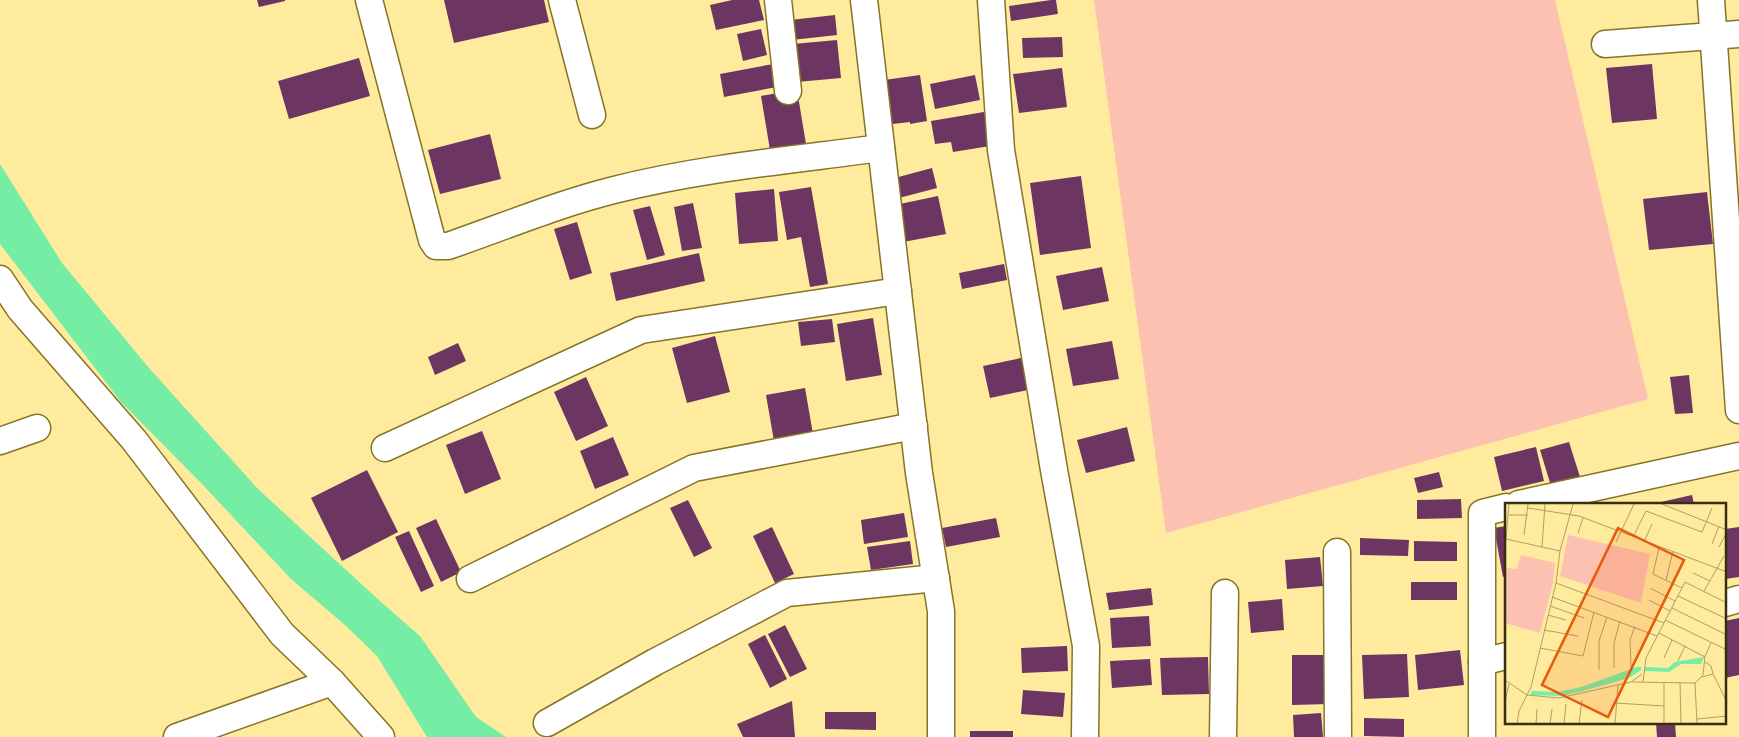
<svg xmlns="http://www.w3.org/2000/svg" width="1739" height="737" font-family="Overpass,sans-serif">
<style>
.green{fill:#fdc1b1}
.water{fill:#75eda5}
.building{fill:#6d3662}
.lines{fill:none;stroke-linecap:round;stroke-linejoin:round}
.street-casing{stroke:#867427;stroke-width:29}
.street{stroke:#fff;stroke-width:26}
.inset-road{fill:none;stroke:#af9f64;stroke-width:1}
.view{fill:#e8590c;fill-opacity:0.15;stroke:#e8590c;stroke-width:2.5}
.inset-edge{fill:none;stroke:#362e0e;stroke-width:2.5}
</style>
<rect width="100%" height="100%" fill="#ffeb9e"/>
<polygon class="green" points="1094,0 1555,0 1648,399 1166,533"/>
<polygon class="water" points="0,164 62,263 149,368 259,490 381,602 420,636 476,717 506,737 427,737 377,656 345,625 291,579 202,484 121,402 0,244"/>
<g class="building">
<polygon points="257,0 285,0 285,1 259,7"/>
<polygon points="444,0 544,0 549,22 454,43"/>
<polygon points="732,0 759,0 764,20 716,30 710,5"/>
<polygon points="1051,0 1056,0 1058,14 1011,21 1009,6"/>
<polygon points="835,15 837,35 792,40 790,20"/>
<polygon points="761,29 767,55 743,61 737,34"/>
<polygon points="1062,37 1063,57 1023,58 1022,38"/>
<polygon points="837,40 841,78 797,82 793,44"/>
<polygon points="359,58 370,96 289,119 278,81"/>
<polygon points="773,64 777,87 724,97 720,74"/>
<polygon points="1652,64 1657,119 1612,123 1606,68"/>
<polygon points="1062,68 1067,107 1019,113 1013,74"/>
<polygon points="920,75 927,121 910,124 910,122 884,125 877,81"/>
<polygon points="975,75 980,100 935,109 930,84"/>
<polygon points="797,90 807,150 771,156 761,96"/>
<polygon points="984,112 990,146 953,152 951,142 935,144 931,121"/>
<polygon points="490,134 501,179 440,194 428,150"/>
<polygon points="932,168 937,188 895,199 891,179"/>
<polygon points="1081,176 1091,248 1040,255 1030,183"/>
<polygon points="811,187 828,284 810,287 801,237 787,240 779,192"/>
<polygon points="774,189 778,241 739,244 735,193"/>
<polygon points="1707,192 1713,244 1649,250 1643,199"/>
<polygon points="938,196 946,234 903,242 895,205"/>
<polygon points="693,203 702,248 682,251 674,207"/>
<polygon points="650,206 665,255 647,260 633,210"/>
<polygon points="577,222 592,273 570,280 554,229"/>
<polygon points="699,253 705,281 616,301 610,273"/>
<polygon points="1004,264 1007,280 962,289 959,273"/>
<polygon points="1102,267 1109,301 1063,310 1056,276"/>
<polygon points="873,318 882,375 846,381 837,324"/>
<polygon points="832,319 835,342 801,346 798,322"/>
<polygon points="715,336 730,392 687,403 672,348"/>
<polygon points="1112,341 1119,379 1073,386 1066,349"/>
<polygon points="458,343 466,361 435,375 428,357"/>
<polygon points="1021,358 1028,390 990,398 983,366"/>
<polygon points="1689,375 1693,413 1675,414 1670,377"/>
<polygon points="586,377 608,426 576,441 554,392"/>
<polygon points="805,388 813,434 774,441 766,395"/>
<polygon points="1127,427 1135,461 1086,473 1077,440"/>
<polygon points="482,431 501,479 465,494 446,445"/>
<polygon points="613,437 629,475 595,489 580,451"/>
<polygon points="1569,442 1580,477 1551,486 1540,450"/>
<polygon points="1536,447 1544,481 1502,491 1494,457"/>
<polygon points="367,470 398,532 342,561 311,498"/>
<polygon points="1439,472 1443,487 1418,493 1414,478"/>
<polygon points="1692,495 1694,504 1662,504 1661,502"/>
<polygon points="1461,499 1462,518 1417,519 1417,500"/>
<polygon points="688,500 712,548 694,557 670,508"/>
<polygon points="904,513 908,537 864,544 861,520"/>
<polygon points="996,518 1000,537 946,547 942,528"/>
<polygon points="436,519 461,572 441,582 416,528"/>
<polygon points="1506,526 1506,576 1503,577 1494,528"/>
<polygon points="772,527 794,574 775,583 753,536"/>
<polygon points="1739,527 1739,577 1725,579 1725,529"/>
<polygon points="409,531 434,586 421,592 395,537"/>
<polygon points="1360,538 1409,540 1408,556 1360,555"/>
<polygon points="910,541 913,564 871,570 867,547"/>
<polygon points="1414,541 1457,542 1457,561 1414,561"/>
<polygon points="1320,557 1323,586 1287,589 1285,560"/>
<rect x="1411" y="582" width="46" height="18"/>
<polygon points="1151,588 1153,605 1109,610 1106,593"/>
<polygon points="1282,599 1284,630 1251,633 1248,602"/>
<polygon points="1149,616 1151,646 1112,648 1110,618"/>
<polygon points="1739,618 1739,675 1725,678 1725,621"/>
<polygon points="785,625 807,669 790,677 768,634"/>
<polygon points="765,635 787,679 770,688 748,644"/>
<polygon points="1067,646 1068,671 1022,673 1021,648"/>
<polygon points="1460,650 1464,685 1418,690 1415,655"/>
<polygon points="1407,654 1409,697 1364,699 1362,655"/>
<polygon points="1292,655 1327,655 1329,704 1292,705"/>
<polygon points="1208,657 1209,694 1162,695 1160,658"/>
<polygon points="1150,659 1152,685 1112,688 1110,661"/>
<polygon points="1023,690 1065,693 1063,717 1021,714"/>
<polygon points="792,701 795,737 743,737 737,724"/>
<polygon points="825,712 876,712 876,730 825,729"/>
<polygon points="1321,713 1323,737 1294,737 1293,715"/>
<polygon points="1364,718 1404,719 1404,737 1364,736"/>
<polygon points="1656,723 1675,723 1676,737 1657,737"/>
<rect x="970" y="731" width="43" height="6"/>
</g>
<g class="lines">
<g class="street-casing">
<g id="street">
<path d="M369,0L432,240L436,246H448C503,227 558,204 614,190C701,168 792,160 881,148"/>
<polyline points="562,0 592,115"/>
<polyline points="778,0 788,91"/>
<polyline points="864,0 919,473 941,611 941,737"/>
<polyline points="991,0 1001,150 1054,470 1086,646 1085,737"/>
<polyline points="1711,0 1739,410"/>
<polyline points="1605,44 1739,34"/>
<polyline points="0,279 20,309 134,440 282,634 332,682 381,737"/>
<polyline points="0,441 37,428"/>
<polyline points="385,448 641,330 898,291"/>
<polyline points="1519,504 1739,456"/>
<polyline points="1337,552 1338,737"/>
<polyline points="470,579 694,468 914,426"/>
<polyline points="1725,603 1739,599"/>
<polyline points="1482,662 1506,656"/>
<polyline points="547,723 655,662 787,593 936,578"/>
<polyline points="177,737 332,682"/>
<polyline points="1223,737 1225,593"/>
<polyline points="1482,737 1482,513 1506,507"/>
</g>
</g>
<use href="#street" class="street"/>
</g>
<g transform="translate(1505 503)">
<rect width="221" height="221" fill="#ffeb9e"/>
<path d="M63,32L145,51L136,100L55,73ZM16,52L50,60L48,80L35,130L0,120V65L12,66Z" fill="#fdc1b1"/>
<path d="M199,154L196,161H176L164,169L140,168V164L163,165L170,159ZM132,164H136V167L124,175L78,188L57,193L25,192L27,188L53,189L76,184Z" fill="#75eda5"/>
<path class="inset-road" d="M4,1L1,36L55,48L51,80L26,184L14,208L12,221M157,1L222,27M23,5L74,13L222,69M4,12H23M73,30L78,15M19,32L23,1M128,34L141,8L197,29L207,5M111,39L129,1M139,39L147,21M207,41L214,23M37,44L40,1M214,44L222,29M154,45L148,71L177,85M55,48L68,1M188,70L205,78M161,77L168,48M51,80L159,120M145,85L170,98M199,88L219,53M173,93L222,116M47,94L152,133M144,97L165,108M45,103L79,115M167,105L222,132M43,112L61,117M160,117L222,147M39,127L73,133M154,130L200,154M35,145L78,153L89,109M159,155L167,137M173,158L180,143M200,159L206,163L208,171M126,164L125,137L130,123M109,165V140L115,118M94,167V138L102,114M197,174L208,171L222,199M0,177L22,192L54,195L126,179L137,171M127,179L190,180L198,172L200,153L206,140M138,179L141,155L180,79L222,100M159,180V221M175,180L176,221M190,180L192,221M0,199L4,181M110,200L159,203M192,216L222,213M31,221L32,206M45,221L47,206M59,221L61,201M74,221L77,197M110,221L113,182"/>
<path class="view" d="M113,25L179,57L103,214L37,182Z"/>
<rect width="221" height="221" class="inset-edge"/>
</g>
</svg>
